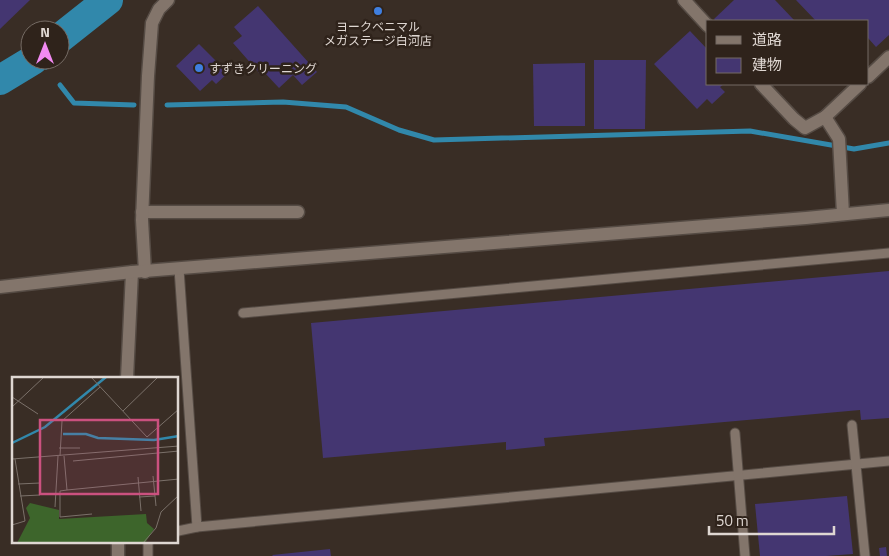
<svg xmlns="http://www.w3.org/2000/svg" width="889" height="556" font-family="'Titillium Web','Noto Sans JP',sans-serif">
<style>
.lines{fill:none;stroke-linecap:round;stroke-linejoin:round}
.stream{stroke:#3188ab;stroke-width:5}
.river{stroke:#3188ab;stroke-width:30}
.building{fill:#443671}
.service-casing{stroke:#554b44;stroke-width:11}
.minor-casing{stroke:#554b44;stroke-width:15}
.tertiary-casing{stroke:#554b44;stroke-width:15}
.service{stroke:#83756b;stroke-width:9}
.minor{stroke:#83756b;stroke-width:12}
.tertiary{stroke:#83756b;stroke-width:12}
.shop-dot{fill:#3f7fe0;stroke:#2f231b;stroke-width:2}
.labels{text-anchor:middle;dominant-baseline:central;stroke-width:5;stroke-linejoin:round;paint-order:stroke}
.poi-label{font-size:12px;fill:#dfd7d2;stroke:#2f231b}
.inset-river{fill:none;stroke:#3188ab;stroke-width:2.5}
.inset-road{fill:none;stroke:#7b716a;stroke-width:1}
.view{fill:#cb517f;fill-opacity:0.15;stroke:#cb517f;stroke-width:2.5}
.inset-edge{fill:none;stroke:#dfd7d2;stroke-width:2.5}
</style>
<rect width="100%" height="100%" fill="#392d25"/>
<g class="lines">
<g class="stream">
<polyline points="40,60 46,67"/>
<polyline points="60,85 74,103 134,105"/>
<polyline points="167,105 283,102 346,107 399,130 434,140 750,131 854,149 889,143"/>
</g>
<g class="river">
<polyline points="60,38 108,0"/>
<polyline points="0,80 33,60"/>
</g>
</g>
<g class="building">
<polygon points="0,0 30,0 0,29"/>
<polygon points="734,0 775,0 794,20 792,21 716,21 714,19"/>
<polygon points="796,0 889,0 889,35 876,47 868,38 868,21 816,21"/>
<polygon points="258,6 317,72 302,85 293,75 279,88 264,72 261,75 233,43 242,36 234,27"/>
<polygon points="690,31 708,50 708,84 724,84 720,87 725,92 712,104 707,99 697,109 654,64"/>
<polygon points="199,44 228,73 216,84 212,80 200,91 176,66"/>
<polygon points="594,60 646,60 645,129 594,129"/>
<polygon points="585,63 585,126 534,126 533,64"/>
<polygon points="889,271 889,418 861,420 860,410 544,438 545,446 506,450 506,442 323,458 311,323"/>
<polygon points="847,496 853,554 826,556 760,556 755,504"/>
<polygon points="886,547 887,556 880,556 879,548"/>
<polygon points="330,549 331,556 273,556 272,555"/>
</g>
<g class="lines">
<g class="service-casing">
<g id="service">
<polyline points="179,269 197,527 889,461"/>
<polyline points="243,313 889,253"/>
<polyline points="852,425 865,556"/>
<polyline points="735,433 745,556"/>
<polyline points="178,531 197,527"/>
<polyline points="148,556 148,542"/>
</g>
</g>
<g class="minor-casing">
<g id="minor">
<polyline points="684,0 708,26"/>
<polyline points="868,77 889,57"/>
<polyline points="761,84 794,119 805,128 825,117 860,84"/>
<polyline points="825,117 839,139 843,214"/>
<polyline points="142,212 298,212"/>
<polyline points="145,272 142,220 148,76 152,23 159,9 168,0"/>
<polyline points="127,378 132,272"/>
<polyline points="118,556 118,542"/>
</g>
</g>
<g class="tertiary-casing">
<polyline id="tertiary" points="0,287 132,272 806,218 889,210"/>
</g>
<use href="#service" class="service"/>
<use href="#minor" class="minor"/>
<use href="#tertiary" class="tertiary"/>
</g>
<g class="shop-dot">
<circle cx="378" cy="11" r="5"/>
<circle cx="199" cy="68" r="5"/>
</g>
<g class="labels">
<g class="poi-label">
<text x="378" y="26">ヨークベニマル<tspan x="378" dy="14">メガステージ白河店</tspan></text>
<text x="209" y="68" text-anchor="start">すずきクリーニング</text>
</g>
</g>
<g transform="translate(12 377)">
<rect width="166" height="166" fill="#392d25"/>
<path d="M18,126L47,133V142L134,137L135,146L142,152L133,166H5L18,141L14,131Z" fill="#3d652b"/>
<path class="inset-river" d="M51,57H74L86,61L142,63L167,59M0,66L33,50L94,0"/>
<path class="inset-road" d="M79,0L135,60L167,32M0,20L26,37M0,30L32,0M111,34L146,0M47,71H68M48,79L50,44L88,10M52,79L55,113L167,102M0,82L167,69M61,84L167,74M141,99L144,129M126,100L129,134M6,107L28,106V118L8,119M55,113L48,114V140L80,137M127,120L143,119M43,130L46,79M0,148L13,144L3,82M131,166L144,151L149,135L167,118"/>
<path class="view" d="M28,43H146V117H28Z"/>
<rect width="166" height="166" class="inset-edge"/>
</g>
<rect x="706" y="20" width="162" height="65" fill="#2f231b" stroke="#756b64"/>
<rect x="716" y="36" width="25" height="8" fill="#83756b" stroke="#756b64"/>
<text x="752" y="45" font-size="15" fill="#dfd7d2">道路</text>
<rect x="716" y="58" width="25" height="15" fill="#443671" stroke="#756b64"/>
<text x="752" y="70" font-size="15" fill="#dfd7d2">建物</text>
<g transform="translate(45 45)"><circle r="24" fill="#2f231b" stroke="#756b64"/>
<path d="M0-4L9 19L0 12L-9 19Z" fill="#f28af2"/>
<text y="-8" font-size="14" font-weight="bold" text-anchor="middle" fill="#dfd7d2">N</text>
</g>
<path d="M709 526v8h125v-8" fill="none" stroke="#dfd7d2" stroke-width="2.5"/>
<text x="716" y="526" font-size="15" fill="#dfd7d2" stroke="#2f231b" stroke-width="4" paint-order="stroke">50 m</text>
</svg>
